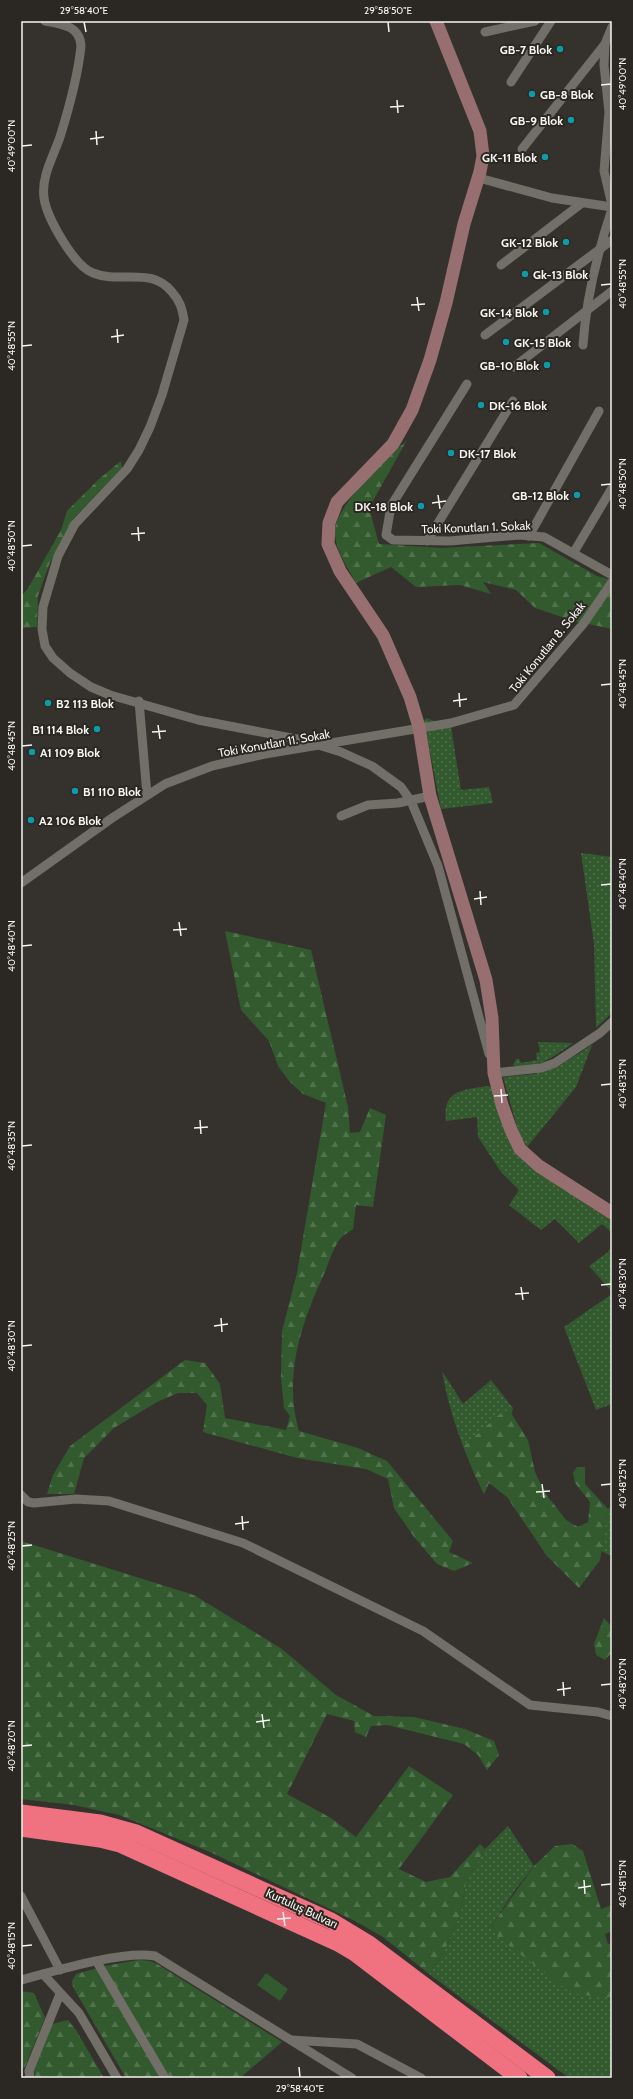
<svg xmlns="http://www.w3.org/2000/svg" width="633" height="2099" font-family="Cabin,sans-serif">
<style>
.grass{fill:url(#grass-dots)}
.forest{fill:url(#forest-firs)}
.pitch{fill:#325a2e}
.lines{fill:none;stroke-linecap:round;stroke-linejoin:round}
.street{stroke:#726e68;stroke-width:9}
.secondary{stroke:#986f70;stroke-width:13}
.highway{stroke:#f07281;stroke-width:17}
.ticks{fill:none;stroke:#f6f4f0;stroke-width:1.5}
.culture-dot{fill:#0f9aa8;stroke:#2b2823;stroke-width:1.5}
.labels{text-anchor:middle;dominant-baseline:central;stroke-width:4;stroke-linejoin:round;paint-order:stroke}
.poi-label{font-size:12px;font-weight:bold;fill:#f6f4f0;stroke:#2b2823;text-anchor:end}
.street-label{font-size:12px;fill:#f6f4f0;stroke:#2b2823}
.neatline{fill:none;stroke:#f6f4f0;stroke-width:1.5}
.ticks-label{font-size:10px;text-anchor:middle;fill:#f6f4f0}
</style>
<defs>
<pattern id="grass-dots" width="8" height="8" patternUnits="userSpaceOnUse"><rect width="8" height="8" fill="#325a2e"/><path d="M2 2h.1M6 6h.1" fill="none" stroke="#50724d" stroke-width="1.8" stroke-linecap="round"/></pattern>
<pattern id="forest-firs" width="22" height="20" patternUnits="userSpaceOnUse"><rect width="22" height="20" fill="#325a2e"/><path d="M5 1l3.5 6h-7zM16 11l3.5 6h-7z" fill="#50724d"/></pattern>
</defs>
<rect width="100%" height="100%" fill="#35322d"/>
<g class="grass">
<polygon points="426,718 451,727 461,790 489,787 493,803 441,809 424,721"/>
<polygon points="581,853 612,857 612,1013 596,1028 594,944"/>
<path d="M538,1042L573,1043C558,1054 532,1073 513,1065L516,1059H519L521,1063L537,1060L536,1053L540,1052Z"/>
<polygon points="592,1045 576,1087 527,1147 519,1134 503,1077 535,1074 559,1066"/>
<path d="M487,1086L492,1087L508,1137L587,1205L612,1221V1233L602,1224L579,1243L555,1219L541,1230L509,1205L519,1190L501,1172L478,1137L477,1117L446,1121C442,1090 463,1090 487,1086Z"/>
<polygon points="612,1246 612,1292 589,1266 608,1252"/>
<polygon points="612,1294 612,1404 596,1410 564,1327"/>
<path d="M442,1371L463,1404L491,1380L513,1408L503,1449L484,1494C465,1455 449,1413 442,1371Z"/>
<polygon points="612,1506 612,1556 601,1551 608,1509"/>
<polygon points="508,1826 534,1866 515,1890 492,1925 498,1937 597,1997 612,1997 612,2078 569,2078 429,1974 443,1954 460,1915 466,1883 485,1849"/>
</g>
<g class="forest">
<path d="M407,440L369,508L379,544L441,548L539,543L597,576L612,580V629L574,621L535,608L516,590L483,582L491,594L460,585L416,587L391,567L356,583C348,568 337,553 335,536C331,507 387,460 407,440Z"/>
<polygon points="121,461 122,468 73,519 49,565 38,596 37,627 21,628 21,596 27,590 61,530 67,511 99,479"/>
<path d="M225,931L311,950L348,1107L350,1133L360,1132L370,1108L386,1115L373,1207L356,1205L353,1229C350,1232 344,1234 341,1238C334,1245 328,1265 324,1274C301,1324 283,1377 299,1431L358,1448L387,1461L453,1541L449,1552L473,1563L454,1571L437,1564L414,1537L394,1508L388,1479L366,1469L297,1458L203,1432L207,1405L197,1393H178L157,1402L114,1428L84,1458L74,1494H47L53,1475L70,1446L185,1360L205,1363L220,1384L225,1418L286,1430L290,1416L284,1408L281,1377L282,1331L297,1273L326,1103L303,1094L289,1081L278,1066L269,1041L241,1010Z"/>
<polygon points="501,1413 511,1413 528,1440 535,1472 545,1493 566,1520 578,1527 588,1522 590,1502 575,1483 573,1473 577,1467 585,1467 585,1484 608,1509 600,1560 579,1588 547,1556 507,1497 489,1483 484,1494 473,1471 464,1446"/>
<polygon points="21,1541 194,1595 282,1649 336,1695 374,1716 414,1717 465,1729 494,1741 499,1755 487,1770 478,1755 464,1744 387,1725 371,1726 366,1737 355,1732 354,1721 327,1714 287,1794 331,1818 356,1837 409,1766 453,1795 399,1869 426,1882 450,1877 480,1844 485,1849 466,1883 460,1915 443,1954 429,1974 383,1937 355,1921 210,1852 119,1815 74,1805 21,1799"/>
<polygon points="604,1618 612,1627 612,1652 605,1660 596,1655 594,1644"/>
<polygon points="572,1844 583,1851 601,1909 612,1905 612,1931 605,1934 608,1944 612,1943 612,1997 597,1997 571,1993 498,1937 492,1925 534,1866 555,1846"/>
<polygon points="139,1960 150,1961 157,1964 282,2042 240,2078 169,2078 104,1966"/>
<polygon points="98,1968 161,2078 126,2078 73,1987 72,1981 76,1974"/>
<polygon points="21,1991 34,1993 45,2018 25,2067 21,2068"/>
<polygon points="68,2020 76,2030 104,2078 35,2078 34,2070 52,2024"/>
</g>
<polygon class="pitch" points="266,1973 288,1989 280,2001 257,1985"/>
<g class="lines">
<g class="street">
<path d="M45,21C62,24 80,26 81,46C78,76 69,108 60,137C53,157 41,177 44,198C47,218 74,266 93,273C120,284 151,266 172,292C180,301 182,308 184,320L162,395L150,427L139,450L127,469L75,524L58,556L43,607L42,629L45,646L53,658L70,673L91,687L110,695L198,720L302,740L341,752L372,766L401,787L411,801L438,866L489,1054"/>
<polyline points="612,27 605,44 604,65 609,112 604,171 612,205"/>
<polyline points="485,32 535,21"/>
<polyline points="511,82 551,21"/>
<polyline points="522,149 605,44"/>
<polyline points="479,178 552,198 612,207"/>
<polyline points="501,265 582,203"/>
<polyline points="485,335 612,240"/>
<path d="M583,345C586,298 597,254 612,209"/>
<polyline points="514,367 612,291"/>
<polyline points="467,384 391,506 386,535 393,540 450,541 519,535 544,537 612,575"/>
<polyline points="529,536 599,411"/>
<polyline points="427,541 513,401"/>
<polyline points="574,552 612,488"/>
<polyline points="139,701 147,795"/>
<polyline points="341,816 368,805 398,803 430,796"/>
<polyline points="21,883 112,818 165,784 212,766 265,754 451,723 514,705 584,623 612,582"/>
<polyline points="493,1069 494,1073 541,1068 555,1063 600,1033 612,1022"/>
<polyline points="21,1495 28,1502 34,1503 76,1499 109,1501 243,1543 423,1631 530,1705 598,1712 612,1716"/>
<polyline points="21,1896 60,1970"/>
<polyline points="97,1962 165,2078"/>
<polyline points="43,1974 79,2013 117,2078"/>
<path d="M21,1980C54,1971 124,1950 155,1956L352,2078"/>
<polyline points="291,2040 357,2044 421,2078"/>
<polyline points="30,2078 29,2071 60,1994"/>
</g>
<polyline class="secondary" points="436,21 480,131 483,156 480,172 464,224 446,303 430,360 412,410 393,444 337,502 329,523 328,544 340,571 383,635 410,697 419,727 430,796 486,980 492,1018 494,1073 502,1105 511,1130 520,1149 539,1166 612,1213"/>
<g class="highway">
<polyline points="21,1813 100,1823 136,1833 331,1921 369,1944 547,2078"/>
<polyline points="21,1828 100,1839 120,1844 338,1943 355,1953 519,2078"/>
</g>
</g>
<path class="ticks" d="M84,22L86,32M388,22L389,32M601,85L611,84M397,100L398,113M390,107L404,106M96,131L97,145M90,139L104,137M22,146L32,145M601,285L611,284M417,297L419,311M411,305L425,304M117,329L118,343M111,337L124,335M22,346L32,345M601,485L611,484M438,495L440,509M432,503L446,501M138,527L139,541M131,534L145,533M22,546L32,545M601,685L611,684M459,693L460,707M453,701L467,699M158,725L160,739M152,732L166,731M22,746L32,745M601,885L611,884M480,891L481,905M474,899L487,897M179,922L181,936M173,930L187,929M22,946L32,945M601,1085L611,1084M501,1089L502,1103M494,1096L508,1095M200,1120L201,1134M194,1128L208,1127M22,1146L32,1145M601,1285L611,1284M521,1287L523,1300M515,1294L529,1293M221,1318L222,1332M214,1326L228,1324M22,1346L32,1345M542,1484L544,1498M601,1485L611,1484M536,1492L550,1491M242,1516L243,1530M235,1524L249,1522M22,1546L32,1545M563,1682L564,1696M601,1685L611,1684M557,1690L571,1688M262,1714L264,1728M256,1722L270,1720M22,1746L32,1745M584,1880L585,1894M601,1885L611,1884M578,1888L591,1886M283,1912L285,1926M277,1919L291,1918M22,1946L32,1945M299,2067L300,2077"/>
<g class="culture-dot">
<circle cx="560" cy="49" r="4"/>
<circle cx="532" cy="94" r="4"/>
<circle cx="571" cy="120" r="4"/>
<circle cx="545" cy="157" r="4"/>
<circle cx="566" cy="242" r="4"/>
<circle cx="525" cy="274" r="4"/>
<circle cx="546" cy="312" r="4"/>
<circle cx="506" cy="342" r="4"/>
<circle cx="547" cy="365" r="4"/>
<circle cx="481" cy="405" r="4"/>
<circle cx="451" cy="453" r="4"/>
<circle cx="577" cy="495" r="4"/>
<circle cx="421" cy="506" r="4"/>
<circle cx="48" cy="703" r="4"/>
<circle cx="97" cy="729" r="4"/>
<circle cx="32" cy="752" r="4"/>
<circle cx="75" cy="791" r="4"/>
<circle cx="31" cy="820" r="4"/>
</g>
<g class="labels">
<g class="poi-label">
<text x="552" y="49">GB-7 Blok</text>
<text x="540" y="94" text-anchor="start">GB-8 Blok</text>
<text x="563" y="120">GB-9 Blok</text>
<text x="537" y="157">GK-11 Blok</text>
<text x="558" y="242">GK-12 Blok</text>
<text x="533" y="274" text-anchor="start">Gk-13 Blok</text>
<text x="538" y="312">GK-14 Blok</text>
<text x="514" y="342" text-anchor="start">GK-15 Blok</text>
<text x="539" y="365">GB-10 Blok</text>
<text x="489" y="405" text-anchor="start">DK-16 Blok</text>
<text x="459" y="453" text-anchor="start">DK-17 Blok</text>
<text x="569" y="495">GB-12 Blok</text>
<text x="413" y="506">DK-18 Blok</text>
<text x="56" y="703" text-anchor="start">B2 113 Blok</text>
<text x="89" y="729">B1 114 Blok</text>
<text x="40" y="752" text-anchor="start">A1 109 Blok</text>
<text x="83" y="791" text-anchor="start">B1 110 Blok</text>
<text x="39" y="820" text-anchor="start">A2 106 Blok</text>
</g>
<g class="street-label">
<text transform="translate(476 527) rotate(-2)">Toki Konutları 1. Sokak</text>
<text transform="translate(547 647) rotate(-51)">Toki Konutları 8. Sokak</text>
<text transform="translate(274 743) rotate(-10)">Toki Konutları 11. Sokak</text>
<text transform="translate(302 1908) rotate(25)">Kurtuluş Bulvarı</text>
</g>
</g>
<rect width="633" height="2099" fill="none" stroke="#2b2823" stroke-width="44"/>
<rect x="22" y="22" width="589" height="2055" class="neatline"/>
<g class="ticks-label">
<text x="84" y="14">29°58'40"E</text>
<text x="388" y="14">29°58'50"E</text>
<text transform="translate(622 84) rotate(-90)" y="4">40°49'00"N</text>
<text transform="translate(11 146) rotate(-90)" y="4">40°49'00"N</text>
<text transform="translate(622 284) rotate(-90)" y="4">40°48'55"N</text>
<text transform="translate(11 346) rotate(-90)" y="4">40°48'55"N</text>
<text transform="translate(622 484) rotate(-90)" y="4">40°48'50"N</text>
<text transform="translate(11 546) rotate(-90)" y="4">40°48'50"N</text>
<text transform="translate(622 684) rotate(-90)" y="4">40°48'45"N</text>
<text transform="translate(11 746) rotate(-90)" y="4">40°48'45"N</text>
<text transform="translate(622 884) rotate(-90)" y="4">40°48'40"N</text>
<text transform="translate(11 946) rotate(-90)" y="4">40°48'40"N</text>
<text transform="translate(622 1084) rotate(-90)" y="4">40°48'35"N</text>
<text transform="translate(11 1146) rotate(-90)" y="4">40°48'35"N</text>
<text transform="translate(622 1284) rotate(-90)" y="4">40°48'30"N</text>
<text transform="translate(11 1346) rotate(-90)" y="4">40°48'30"N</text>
<text transform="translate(622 1484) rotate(-90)" y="4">40°48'25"N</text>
<text transform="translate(11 1546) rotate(-90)" y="4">40°48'25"N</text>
<text transform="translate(622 1684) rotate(-90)" y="4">40°48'20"N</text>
<text transform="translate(11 1746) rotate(-90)" y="4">40°48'20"N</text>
<text transform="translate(622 1884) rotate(-90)" y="4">40°48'15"N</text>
<text transform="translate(11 1946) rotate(-90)" y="4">40°48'15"N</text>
<text x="300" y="2092">29°58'40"E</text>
</g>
</svg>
